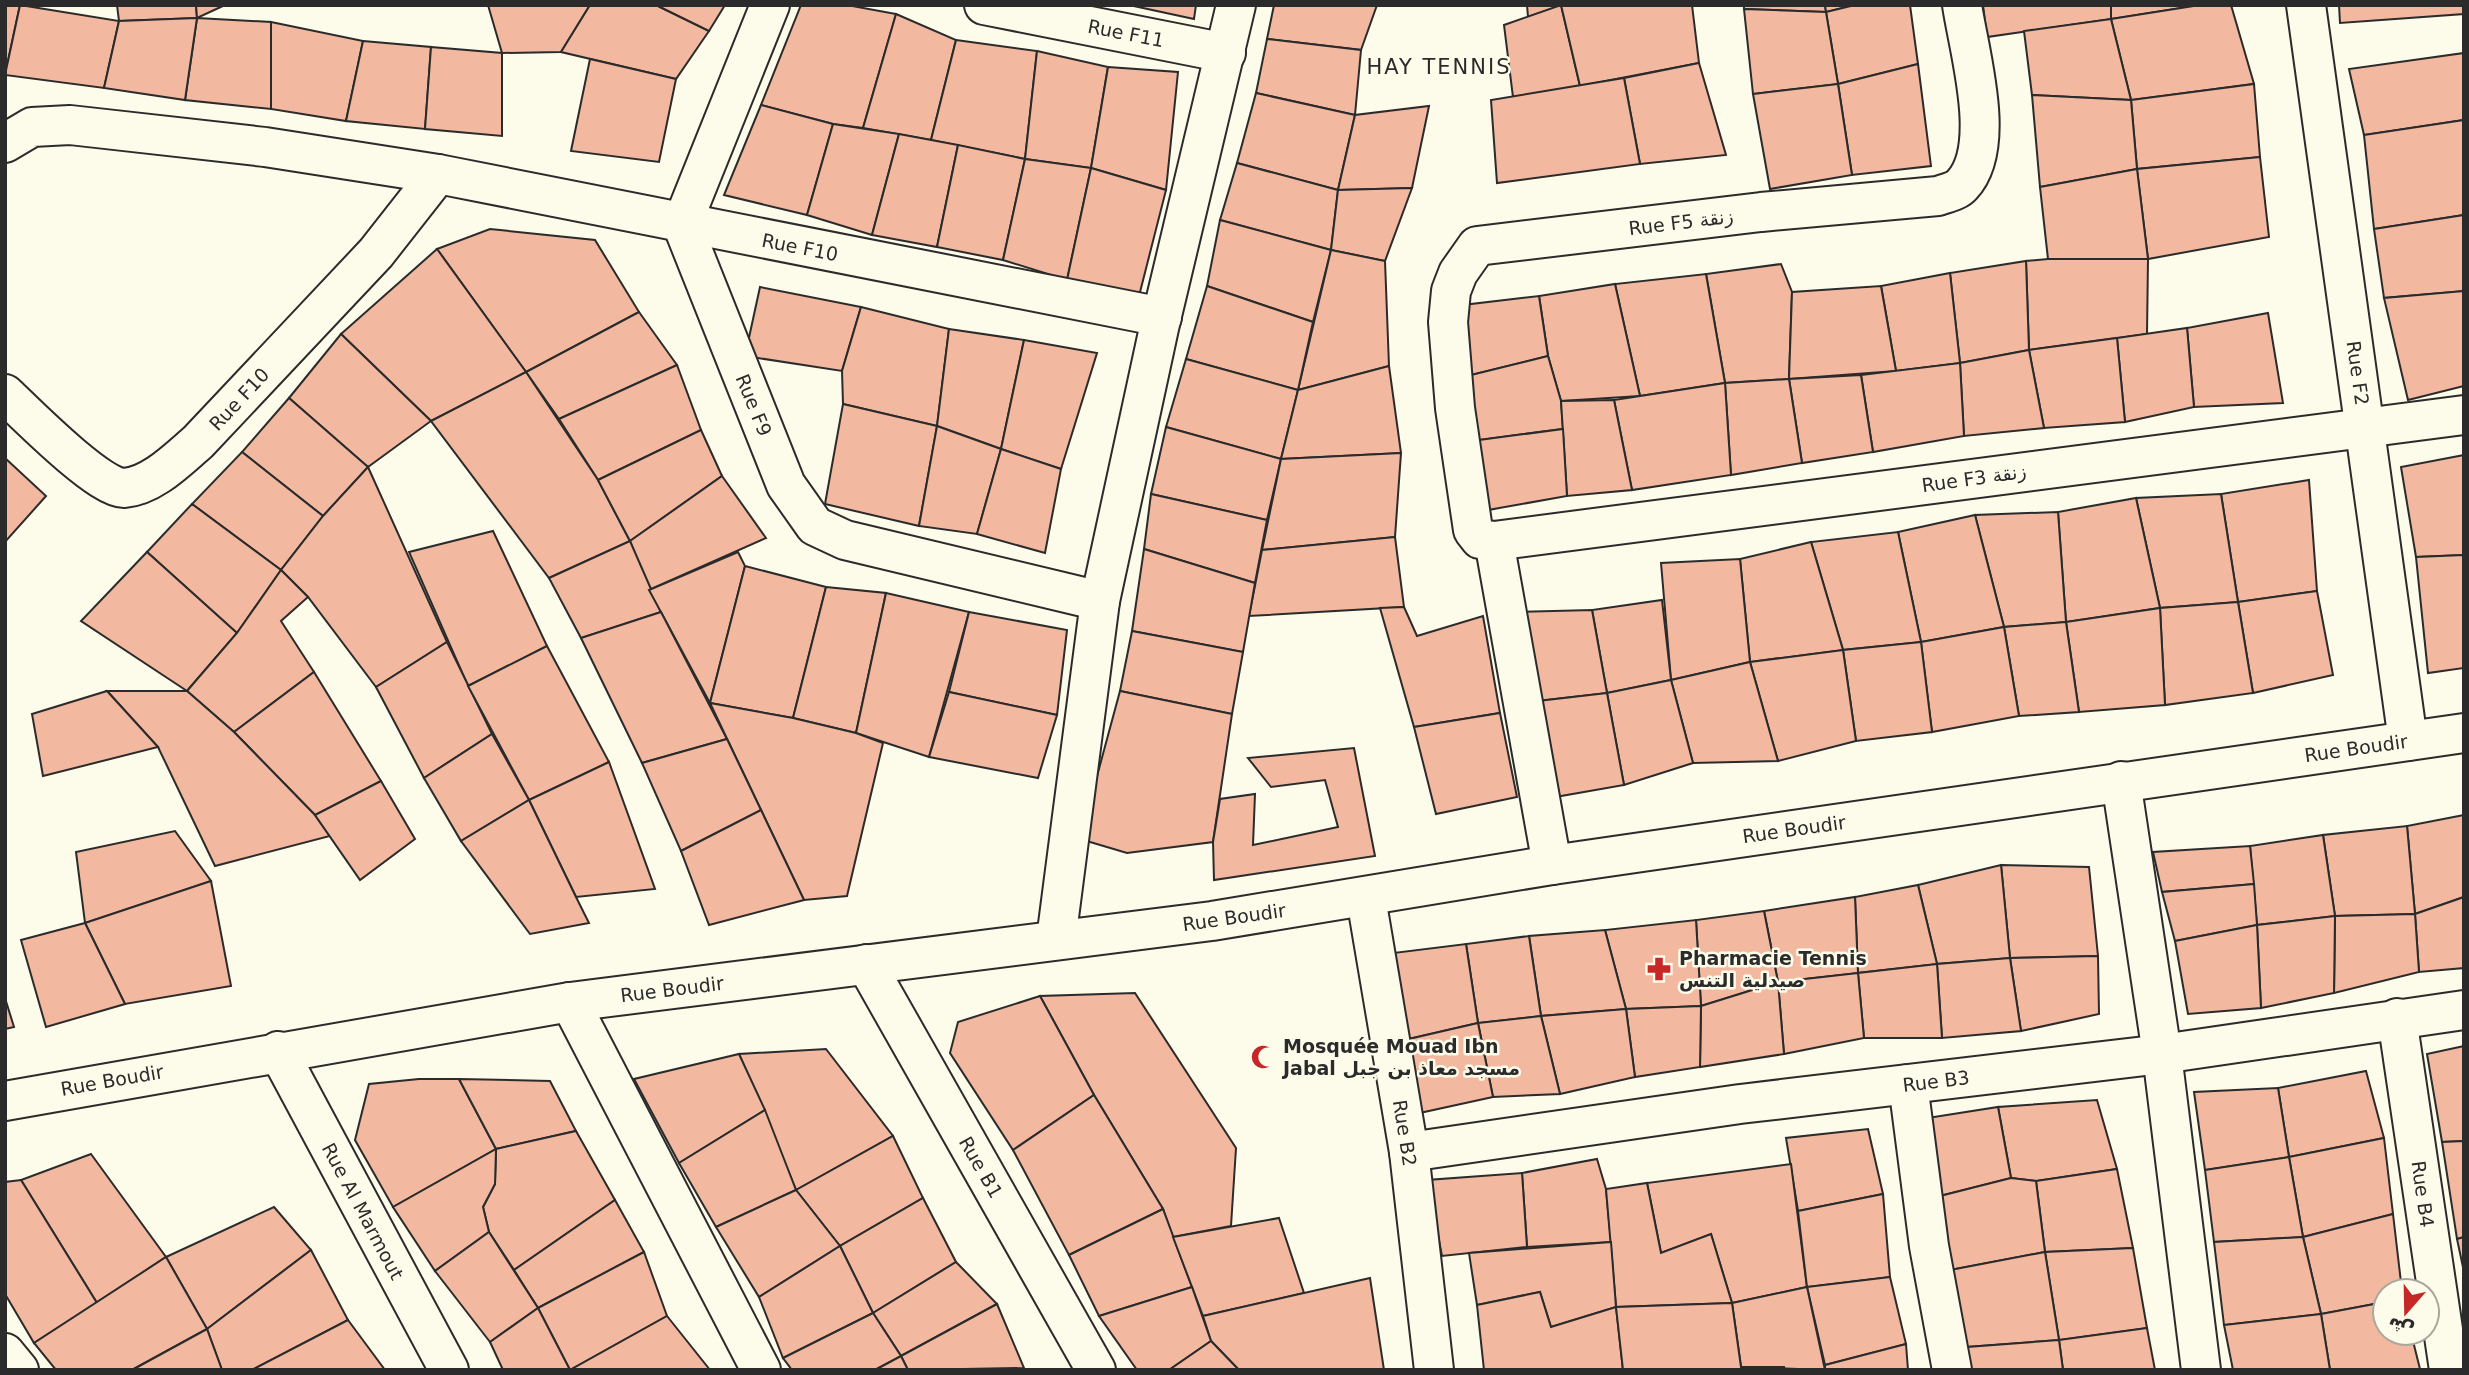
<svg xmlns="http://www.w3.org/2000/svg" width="2469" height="1375" font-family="'DejaVu Sans','Noto Naskh Arabic',sans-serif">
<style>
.building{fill:#f2b8a0;stroke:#2b2b2b;stroke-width:2}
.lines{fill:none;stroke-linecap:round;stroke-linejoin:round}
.minor-casing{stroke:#2b2b2b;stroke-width:42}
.tertiary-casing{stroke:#2b2b2b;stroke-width:42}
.minor{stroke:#fdfbea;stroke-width:38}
.tertiary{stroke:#fdfbea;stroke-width:38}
.labels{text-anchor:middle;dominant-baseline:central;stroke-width:5;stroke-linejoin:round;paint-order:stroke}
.street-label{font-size:19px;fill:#2b2b2b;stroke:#fdfbea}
.poi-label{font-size:19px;font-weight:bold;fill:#2b2b2b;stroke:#fdfbea;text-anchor:start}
.neighbourhood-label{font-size:21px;letter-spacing:2px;fill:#2b2b2b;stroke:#fdfbea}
</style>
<rect width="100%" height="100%" fill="#fdfbea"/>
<g class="building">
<polygon points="5,5 20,5 5,75"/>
<polygon points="20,5 119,21 104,88 5,75"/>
<polygon points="117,5 196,5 197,18 119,21"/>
<polygon points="196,5 225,5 197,18"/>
<polygon points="488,5 590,5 561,52 502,53"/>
<polygon points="590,5 656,5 709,31 676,79 561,52"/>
<polygon points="656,5 725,5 709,31"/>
<polygon points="801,5 847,5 896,14 863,128 833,124 761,105"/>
<polygon points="1129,5 1196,5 1194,19"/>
<polygon points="1274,5 1377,5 1361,50 1267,39"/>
<polygon points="1527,5 1563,5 1528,17"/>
<polygon points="1561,5 1580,86 1513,97 1504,25"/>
<polygon points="1561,5 1692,5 1699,63 1580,86"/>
<polygon points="1744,5 1825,5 1826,12 1744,9"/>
<polygon points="1825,5 1855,5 1826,12"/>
<polygon points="1855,5 1910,5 1918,64 1838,84 1826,12"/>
<polygon points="1983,5 2111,5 2111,19 1987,37"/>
<polygon points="2111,5 2200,5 2111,19"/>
<polygon points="2200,5 2231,5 2254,84 2131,100 2111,19"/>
<polygon points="2339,5 2464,5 2464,14 2340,23"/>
<polygon points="1744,9 1826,12 1838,84 1753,94"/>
<polygon points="896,14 956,40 931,140 863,128"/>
<polygon points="197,18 271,22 271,109 185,100"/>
<polygon points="197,18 185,100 104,88 119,21"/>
<polygon points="2111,19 2131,100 2032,95 2024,31"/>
<polygon points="271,22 363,41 346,121 271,109"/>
<polygon points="1267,39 1361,50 1355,115 1256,93"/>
<polygon points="956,40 1037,51 1025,159 931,140"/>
<polygon points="363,41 431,47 425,129 346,121"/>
<polygon points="431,47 502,53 502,136 425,129"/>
<polygon points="1037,51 1108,67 1091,168 1025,159"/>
<polygon points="2464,53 2464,120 2364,135 2349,69"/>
<polygon points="590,59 676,79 659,162 571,151"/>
<polygon points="1699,63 1726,155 1640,164 1624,78"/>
<polygon points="1918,64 1931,166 1852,175 1838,84"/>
<polygon points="1108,67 1178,72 1166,190 1091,168"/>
<polygon points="1624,78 1640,164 1497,183 1491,100"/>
<polygon points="1838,84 1852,175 1770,189 1753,94"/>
<polygon points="2254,84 2260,157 2137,169 2131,100"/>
<polygon points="1256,93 1355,115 1338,190 1237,163"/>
<polygon points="2032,95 2131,100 2137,169 2040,187"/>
<polygon points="761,105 833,124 807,215 724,195"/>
<polygon points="1429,106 1412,188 1338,190 1355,115"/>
<polygon points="2464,120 2464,215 2374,229 2364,135"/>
<polygon points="833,124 899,134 872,235 807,215"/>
<polygon points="899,134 958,145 937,247 872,235"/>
<polygon points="958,145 1025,159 1003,260 937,247"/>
<polygon points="2260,157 2269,237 2148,259 2137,169"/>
<polygon points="1025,159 1091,168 1067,280 1003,260"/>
<polygon points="1237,163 1338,190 1331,250 1220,220"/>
<polygon points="1091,168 1166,190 1139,296 1067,280"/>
<polygon points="2137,169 2148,259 2048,259 2040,187"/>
<polygon points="1412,188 1385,261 1331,250 1338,190"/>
<polygon points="2464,215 2464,291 2384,298 2374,229"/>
<polygon points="1220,220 1331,250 1313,322 1207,286"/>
<polygon points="490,229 595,240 639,312 526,372 437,249"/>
<polygon points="437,249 526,372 431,421 341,334"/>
<polygon points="1331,250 1385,261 1389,366 1298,390"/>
<polygon points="2048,259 2148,259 2147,334 2029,350 2026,261"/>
<polygon points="2026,261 2029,350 1960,363 1950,273"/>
<polygon points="1781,264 1792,292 1789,379 1725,383 1706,274"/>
<polygon points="1950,273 1960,363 1896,371 1881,286"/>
<polygon points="1706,274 1725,383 1640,396 1615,284"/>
<polygon points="1615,284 1640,396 1561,401 1548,356 1539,296"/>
<polygon points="1207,286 1313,322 1298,390 1186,359"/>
<polygon points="1881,286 1896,371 1789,379 1792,292"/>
<polygon points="760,287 861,307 842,371 745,356"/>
<polygon points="2464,291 2464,386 2408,400 2384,298"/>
<polygon points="1539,296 1548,356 1471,375 1463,305"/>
<polygon points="861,307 949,329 937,426 843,404 842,371"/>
<polygon points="639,312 677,365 559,419 526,372"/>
<polygon points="2268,313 2283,403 2194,407 2187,328"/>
<polygon points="2187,328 2194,407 2125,422 2117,338"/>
<polygon points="949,329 1024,340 1001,449 937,426"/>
<polygon points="341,334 431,421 368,467 289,398"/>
<polygon points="2117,338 2125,422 2044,428 2029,350"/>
<polygon points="1024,340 1097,353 1061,469 1001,449"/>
<polygon points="2029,350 2044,428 1964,436 1960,363"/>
<polygon points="1548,356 1561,401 1563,429 1464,442 1471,375"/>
<polygon points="1186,359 1298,390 1281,459 1166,427"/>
<polygon points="1960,363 1964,436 1873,452 1861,375"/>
<polygon points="677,365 701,430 598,480 559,419"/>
<polygon points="1389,366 1401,453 1281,459 1298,390"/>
<polygon points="526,372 598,480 630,541 549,578 431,421"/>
<polygon points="1861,375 1873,452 1802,463 1789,379"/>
<polygon points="1789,379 1802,463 1731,475 1725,383"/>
<polygon points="1725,383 1731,475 1632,490 1614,400"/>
<polygon points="289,398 368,467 323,516 242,452"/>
<polygon points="1614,400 1632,490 1567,496 1561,401"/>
<polygon points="843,404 937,426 919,526 825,504"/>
<polygon points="937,426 1001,449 977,534 919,526"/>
<polygon points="1166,427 1281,459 1267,520 1151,494"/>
<polygon points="1563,429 1567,496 1488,510 1464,442"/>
<polygon points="701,430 722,476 630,541 598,480"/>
<polygon points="1001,449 1061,469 1045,553 977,534"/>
<polygon points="242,452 323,516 281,570 192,504"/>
<polygon points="1401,453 1395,537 1262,550 1281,459"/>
<polygon points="2464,455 2464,555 2416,557 2401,467"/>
<polygon points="5,458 46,496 5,542"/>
<polygon points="368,467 447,642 376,687 308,597 281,570 323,516"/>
<polygon points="722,476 766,538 649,590 630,541"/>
<polygon points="2309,480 2317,591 2238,602 2221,494"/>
<polygon points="1151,494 1267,520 1255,583 1144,549"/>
<polygon points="2221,494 2238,602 2160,608 2136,498"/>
<polygon points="2136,498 2160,608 2066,622 2058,512"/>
<polygon points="192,504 281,570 237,633 147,552"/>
<polygon points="2058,512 2066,622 2004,627 1975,515"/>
<polygon points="1975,515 2004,627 1921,642 1898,532"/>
<polygon points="493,531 547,646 468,686 409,552"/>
<polygon points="1898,532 1921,642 1843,650 1811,542"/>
<polygon points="1395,537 1404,607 1249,616 1262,550"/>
<polygon points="630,541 661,612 581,638 549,578"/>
<polygon points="1811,542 1843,650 1750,662 1740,559"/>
<polygon points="1144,549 1255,583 1243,652 1132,631"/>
<polygon points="147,552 237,633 187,691 81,621"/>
<polygon points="738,552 745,566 710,703 649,590"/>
<polygon points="2464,555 2464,668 2428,673 2416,557"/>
<polygon points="1740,559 1750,662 1671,680 1661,563"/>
<polygon points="745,566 826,587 793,718 710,703"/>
<polygon points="281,570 308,597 281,621 314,672 234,732 187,691 237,633"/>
<polygon points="826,587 886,593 856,733 793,718"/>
<polygon points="2317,591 2333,675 2253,693 2238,602"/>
<polygon points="886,593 969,612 929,757 856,733"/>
<polygon points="1662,600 1671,680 1607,693 1592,610"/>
<polygon points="2238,602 2253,693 2165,705 2160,608"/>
<polygon points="1404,607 1417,636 1483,616 1500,713 1414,727 1380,608"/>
<polygon points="2160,608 2165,705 2079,712 2066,622"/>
<polygon points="1592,610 1607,693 1538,701 1516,612"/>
<polygon points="661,612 727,739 642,763 581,638"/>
<polygon points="969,612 1067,630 1057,715 949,692"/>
<polygon points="2066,622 2079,712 2019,716 2004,627"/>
<polygon points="2004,627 2019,716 1932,732 1921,642"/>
<polygon points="1132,631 1243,652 1232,714 1120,691"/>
<polygon points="447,642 492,734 424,778 376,687"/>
<polygon points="1921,642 1932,732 1856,741 1843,650"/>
<polygon points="547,646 609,762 529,800 468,686"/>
<polygon points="1843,650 1856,741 1778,761 1750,662"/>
<polygon points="1750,662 1778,761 1693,763 1671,680"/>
<polygon points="314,672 381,781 315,815 234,732"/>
<polygon points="1671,680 1693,763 1624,785 1607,693"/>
<polygon points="107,691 187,691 234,732 315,815 330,836 215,866 158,747"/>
<polygon points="107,691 158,747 43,776 32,714"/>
<polygon points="1120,691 1232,714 1213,842 1127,853 1080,839"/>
<polygon points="949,692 1057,715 1038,778 929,757"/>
<polygon points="1607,693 1624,785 1544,799 1538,701"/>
<polygon points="710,703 793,718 856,733 883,743 847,896 804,900"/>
<polygon points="1500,713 1517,797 1436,814 1414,727"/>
<polygon points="492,734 529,800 461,841 424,778"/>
<polygon points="727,739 761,810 681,851 642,763"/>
<polygon points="1354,748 1375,856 1214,880 1213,842 1220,799 1255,794 1253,845 1338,827 1325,780 1271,787 1248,758"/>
<polygon points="609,762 655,889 576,897 529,800"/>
<polygon points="381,781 415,839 360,880 315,815"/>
<polygon points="529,800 576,897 589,923 530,934 461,841"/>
<polygon points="761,810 804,900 709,925 681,851"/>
<polygon points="2464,815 2464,897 2415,914 2407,826"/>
<polygon points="2407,826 2415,914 2335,916 2323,835"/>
<polygon points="175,831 211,881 85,923 76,852"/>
<polygon points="2323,835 2335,916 2257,925 2250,846"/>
<polygon points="2250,846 2254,884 2162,892 2153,852"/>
<polygon points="2001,865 2089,867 2098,956 2010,958"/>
<polygon points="2001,865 2010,958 1937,964 1918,885"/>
<polygon points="211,881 231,986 125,1004 85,923"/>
<polygon points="2254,884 2257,925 2175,941 2162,892"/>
<polygon points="1918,885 1937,964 1858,973 1855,897"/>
<polygon points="1855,897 1858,973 1778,982 1764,911"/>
<polygon points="2464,897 2464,968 2419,972 2415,914"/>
<polygon points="1764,911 1778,982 1701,1006 1696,920"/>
<polygon points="2415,914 2419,972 2334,993 2335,916"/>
<polygon points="2335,916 2334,993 2261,1008 2257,925"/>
<polygon points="1696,920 1701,1006 1626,1009 1605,930"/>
<polygon points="85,923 125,1004 46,1027 21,940"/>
<polygon points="2257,925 2261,1008 2188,1014 2175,941"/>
<polygon points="1605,930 1626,1009 1541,1016 1529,936"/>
<polygon points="1529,936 1541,1016 1478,1023 1466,944"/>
<polygon points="1466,944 1478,1023 1400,1041 1385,954"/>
<polygon points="2098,956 2099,1014 2021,1031 2010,958"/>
<polygon points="2010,958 2021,1031 1942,1038 1937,964"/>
<polygon points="1937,964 1942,1038 1864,1038 1858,973"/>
<polygon points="1858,973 1864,1038 1784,1054 1778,982"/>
<polygon points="1778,982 1784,1054 1700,1067 1701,1006"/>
<polygon points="1135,993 1236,1148 1231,1226 1173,1237 1163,1209 1094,1095 1040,996"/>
<polygon points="1040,996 1094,1095 1013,1150 950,1053 958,1022"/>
<polygon points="5,998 14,1027 5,1029"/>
<polygon points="1701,1006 1700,1067 1635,1077 1626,1009"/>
<polygon points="1626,1009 1635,1077 1560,1094 1541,1016"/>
<polygon points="1541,1016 1560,1094 1493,1097 1478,1023"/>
<polygon points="1478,1023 1493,1097 1415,1114 1400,1041"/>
<polygon points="2464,1046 2464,1141 2442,1142 2427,1054"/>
<polygon points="826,1049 893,1136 796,1190 739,1054"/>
<polygon points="739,1054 765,1110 679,1163 634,1079"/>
<polygon points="2366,1071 2384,1138 2289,1157 2278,1088"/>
<polygon points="419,1079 459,1079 496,1149 393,1207 355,1140 369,1084"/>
<polygon points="459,1079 550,1081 576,1131 496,1149"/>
<polygon points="2278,1088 2289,1157 2205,1170 2194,1092"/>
<polygon points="1094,1095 1163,1209 1069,1255 1013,1150"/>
<polygon points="2097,1100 2117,1169 2036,1181 2011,1178 1998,1107"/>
<polygon points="1998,1107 2011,1178 1936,1197 1921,1119"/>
<polygon points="765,1110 796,1190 716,1227 679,1163"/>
<polygon points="1868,1129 1883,1194 1798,1211 1786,1138"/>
<polygon points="576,1131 615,1200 514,1270 489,1232 483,1207 495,1184 496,1149"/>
<polygon points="893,1136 923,1198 840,1246 796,1190"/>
<polygon points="2384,1138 2393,1214 2303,1237 2289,1157"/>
<polygon points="2464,1141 2464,1237 2457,1239 2442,1142"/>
<polygon points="496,1149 495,1184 483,1207 489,1232 435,1271 393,1207"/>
<polygon points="91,1154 166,1257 97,1303 21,1180"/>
<polygon points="2289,1157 2303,1237 2214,1242 2205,1170"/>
<polygon points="1597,1159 1606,1189 1611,1242 1527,1247 1522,1173"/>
<polygon points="1791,1164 1807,1287 1732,1303 1711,1234 1661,1253 1647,1183"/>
<polygon points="2117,1169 2133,1248 2045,1252 2036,1181"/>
<polygon points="1522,1173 1527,1247 1442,1256 1427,1180"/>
<polygon points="2011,1178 2036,1181 2045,1252 1945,1271 1936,1197"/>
<polygon points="21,1180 97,1303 34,1343 5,1294 5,1182"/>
<polygon points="1647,1183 1661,1253 1711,1234 1732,1303 1616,1307 1606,1189"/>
<polygon points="796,1190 840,1246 759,1297 716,1227"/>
<polygon points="1883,1194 1890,1277 1807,1287 1798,1211"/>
<polygon points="923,1198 956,1262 873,1313 840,1246"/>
<polygon points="615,1200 644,1252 538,1308 514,1270"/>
<polygon points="274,1207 311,1250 207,1329 166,1257"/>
<polygon points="1163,1209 1192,1287 1099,1316 1069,1255"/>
<polygon points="2393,1214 2402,1291 2385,1291 2385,1302 2321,1314 2303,1237"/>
<polygon points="1279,1218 1304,1293 1203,1316 1173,1237"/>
<polygon points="489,1232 538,1308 490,1342 435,1271"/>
<polygon points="2303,1237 2321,1314 2224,1325 2214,1242"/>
<polygon points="2464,1237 2464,1272 2457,1239"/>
<polygon points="1611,1242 1616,1307 1551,1327 1540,1292 1477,1305 1469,1253"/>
<polygon points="840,1246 873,1313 783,1358 759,1297"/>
<polygon points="2133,1248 2147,1328 2059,1340 2045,1252"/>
<polygon points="311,1250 348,1320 252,1370 222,1370 207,1329"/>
<polygon points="644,1252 667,1316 570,1370 538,1308"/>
<polygon points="2045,1252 2059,1340 1967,1347 1945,1271"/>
<polygon points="166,1257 207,1329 132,1370 56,1370 34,1343"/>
<polygon points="956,1262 997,1304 901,1356 873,1313"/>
<polygon points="1890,1277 1906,1344 1825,1365 1807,1287"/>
<polygon points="1370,1278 1384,1370 1239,1370 1211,1341 1203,1316"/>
<polygon points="1192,1287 1211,1341 1169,1370 1137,1370 1099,1316"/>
<polygon points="1807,1287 1825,1370 1741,1367 1732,1303"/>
<polygon points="1540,1292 1551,1327 1616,1307 1623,1370 1484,1370 1477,1305"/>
<polygon points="2385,1302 2385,1333 2411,1333 2420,1369 2330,1370 2321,1314"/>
<polygon points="1732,1303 1741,1367 1784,1367 1785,1370 1623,1370 1616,1307"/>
<polygon points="997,1304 1024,1368 908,1370 901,1356"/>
<polygon points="538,1308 570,1370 503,1370 490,1342"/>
<polygon points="873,1313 901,1356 875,1370 792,1370 783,1358"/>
<polygon points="2321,1314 2330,1370 2233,1370 2224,1325"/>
<polygon points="667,1316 710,1370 570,1370"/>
<polygon points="348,1320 385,1370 252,1370"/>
<polygon points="2147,1328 2155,1370 2063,1370 2059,1340"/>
<polygon points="207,1329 222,1370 132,1370"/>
<polygon points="2059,1340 2063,1370 1971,1370 1967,1347"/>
<polygon points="1211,1341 1239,1370 1169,1370"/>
<polygon points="1906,1344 1908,1370 1825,1370 1825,1365"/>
<polygon points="901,1356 908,1370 875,1370"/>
</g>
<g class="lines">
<g class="minor-casing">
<g id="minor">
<polyline points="770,5 682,224 786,485 815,526 845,540 1100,601"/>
<polyline points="984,5 1226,53"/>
<path d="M1962,5C1969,52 1998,147 1962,185C1957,191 1946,193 1938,196L1761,212L1477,246L1458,273L1451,291L1448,322L1455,408L1473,530L1480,539L1494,541L2464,415"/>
<polyline points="2306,5 2408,741"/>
<polyline points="5,143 32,127 70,125 265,147 438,174 1162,317"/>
<path d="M5,394C25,413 100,489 124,488C152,486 178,459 198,442L376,253L438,174"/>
<polyline points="1494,541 1552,865"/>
<polyline points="2121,781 2162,1054 2201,1370"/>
<polyline points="1366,898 1409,1152 1434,1370"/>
<polyline points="1056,940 1100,601 1159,328 1236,5"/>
<polyline points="866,964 1096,1370"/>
<polyline points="570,1002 761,1370"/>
<polyline points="2397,1018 2449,1370"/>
<polyline points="278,1051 449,1370"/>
<polyline points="1908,1084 1929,1246 1952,1370"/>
<polyline points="1409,1152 1740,1104 2162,1054 2464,1010"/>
<polyline points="5,1353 19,1370"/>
</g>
</g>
<g class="tertiary-casing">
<polyline id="tertiary" points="5,1101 570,1002 1212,921 1552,865 2464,733"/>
</g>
<use href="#minor" class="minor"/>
<use href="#tertiary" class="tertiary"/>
</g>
<defs>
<g id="pharmacy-bare" transform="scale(1.89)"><path d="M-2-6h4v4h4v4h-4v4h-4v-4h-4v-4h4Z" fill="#c62828" stroke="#fdfbea" stroke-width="2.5" paint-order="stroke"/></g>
<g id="mosque-bare" transform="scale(1.89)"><path d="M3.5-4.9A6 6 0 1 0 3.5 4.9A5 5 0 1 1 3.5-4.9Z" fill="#c62828" stroke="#fdfbea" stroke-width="2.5" paint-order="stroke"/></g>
</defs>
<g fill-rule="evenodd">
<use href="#pharmacy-bare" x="1659" y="969"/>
<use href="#mosque-bare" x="1263" y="1057"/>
</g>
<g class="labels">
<g class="street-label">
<text transform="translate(1126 33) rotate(11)">Rue F11</text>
<text transform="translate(1681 222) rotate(-7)">Rue F5 زنقة</text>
<text transform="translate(800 247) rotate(11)">Rue F10</text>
<text transform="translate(2358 373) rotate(82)">Rue F2</text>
<text transform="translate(239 399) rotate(-47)">Rue F10</text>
<text transform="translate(754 405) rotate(68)">Rue F9</text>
<text transform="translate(1974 478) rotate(-8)">Rue F3 زنقة</text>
<text transform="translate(2356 748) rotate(-8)">Rue Boudir</text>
<text transform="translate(1794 829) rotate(-8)">Rue Boudir</text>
<text transform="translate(1234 917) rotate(-8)">Rue Boudir</text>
<text transform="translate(672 989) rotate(-7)">Rue Boudir</text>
<text transform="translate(112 1080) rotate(-10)">Rue Boudir</text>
<text transform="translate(1936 1081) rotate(-7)">Rue B3</text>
<text transform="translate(1405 1133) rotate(81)">Rue B2</text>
<text transform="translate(981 1167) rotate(60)">Rue B1</text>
<text transform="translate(2423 1194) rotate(82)">Rue B4</text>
<text transform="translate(363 1211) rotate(62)">Rue Al Marmout</text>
</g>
<g class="poi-label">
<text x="1679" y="958">Pharmacie Tennis<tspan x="1679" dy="22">صيدلية التنس</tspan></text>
<text x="1283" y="1046">Mosquée Mouad Ibn<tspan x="1283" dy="22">Jabal مسجد معاذ بن جبل</tspan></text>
</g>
<g class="neighbourhood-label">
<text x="1439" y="67">HAY TENNIS</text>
</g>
</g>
<rect width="2469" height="1375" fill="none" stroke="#2b2b2b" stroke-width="14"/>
<g transform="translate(2406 1312) rotate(200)"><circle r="33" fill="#fdfbea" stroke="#a9a89e" stroke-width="2"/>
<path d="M0-5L12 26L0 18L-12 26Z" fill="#c62828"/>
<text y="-10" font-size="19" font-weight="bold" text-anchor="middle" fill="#2b2b2b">ش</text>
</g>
</svg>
